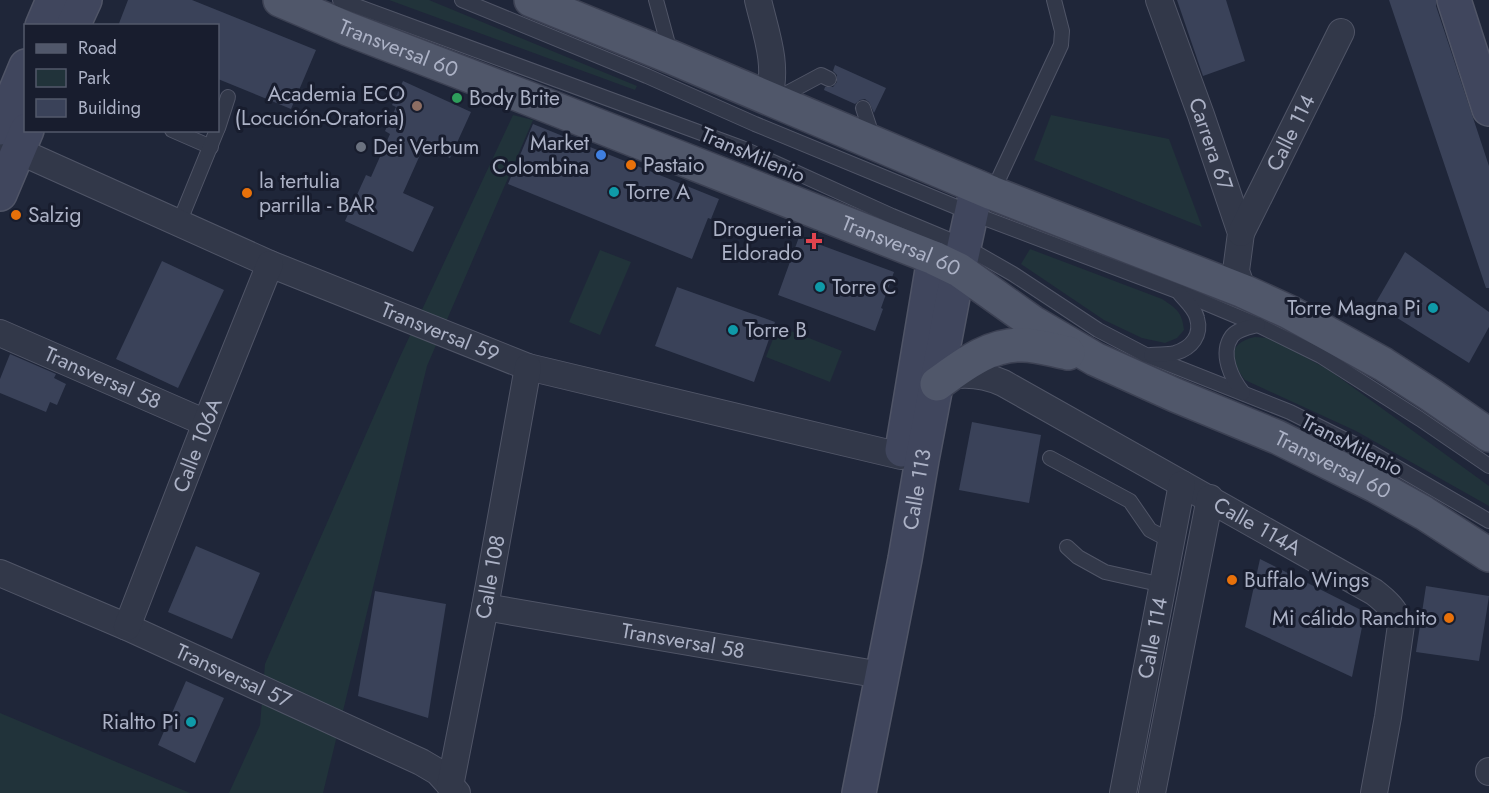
<svg xmlns="http://www.w3.org/2000/svg" width="1489" height="793" font-family="Jost,sans-serif">
<style>
.green{fill:#21333a}
.building{fill:#3a4259}
.lines{fill:none;stroke-linecap:round;stroke-linejoin:round}
.lane-casing{stroke:#505567;stroke-width:16}
.street-casing{stroke:#505567;stroke-width:28}
.secondary-casing{stroke:#505567;stroke-width:36}
.primary-casing{stroke:#3c4153;stroke-width:36}
.lane{stroke:#323849;stroke-width:14}
.street{stroke:#323849;stroke-width:26}
.secondary{stroke:#40465d;stroke-width:33}
.primary{stroke:#50576a;stroke-width:33}
.leisure-dot{fill:#2e9e5b;stroke:#181d2e;stroke-width:2}
.education-dot{fill:#8d6e63;stroke:#181d2e;stroke-width:2}
.worship-dot{fill:#6b7280;stroke:#181d2e;stroke-width:2}
.shop-dot{fill:#3f7fe0;stroke:#181d2e;stroke-width:2}
.food-dot{fill:#e8710a;stroke:#181d2e;stroke-width:2}
.culture-dot{fill:#0f9aa8;stroke:#181d2e;stroke-width:2}
.health-dot{fill:#e0444e;stroke:#181d2e;stroke-width:2}
.labels{text-anchor:middle;dominant-baseline:central;stroke-width:6;stroke-linejoin:round;paint-order:stroke}
.street-label{font-size:21px;fill:#acb2c6;stroke:#181d2e}
.poi-label{font-size:21px;fill:#acb2c6;stroke:#181d2e;text-anchor:start}
</style>
<rect width="100%" height="100%" fill="#1f2639"/>
<g class="green">
<polygon points="389,0 429,0 637,86 635,90"/>
<polygon points="513,115 533,120 427,366 323,793 229,793 260,725 265,664 399,359"/>
<polygon points="1051,115 1169,139 1202,227 1034,160"/>
<path d="M1030,249L1162,299C1177,309 1182,312 1184,330L1177,338L1165,343L1142,338L1104,320L1021,264Z"/>
<polygon points="600,250 631,262 600,335 569,322"/>
<polygon points="778,326 842,351 830,382 766,357"/>
<path d="M1255,337L1267,338L1277,342L1329,370L1489,486V506L1356,431L1245,380C1230,360 1227,343 1255,337Z"/>
<polygon points="0,713 190,793 0,793"/>
</g>
<g class="building">
<polygon points="128,0 192,0 316,50 291,109 218,79 218,26 118,26"/>
<polygon points="1177,0 1226,0 1245,61 1203,76"/>
<polygon points="1389,0 1436,0 1436,6 1489,166 1489,288 1486,288"/>
<polygon points="835,65 886,88 874,113 869,102 865,99 860,100 855,104 824,90 825,87 833,87 837,82 837,75 833,71"/>
<polygon points="403,81 471,112 450,158 424,146 403,193 434,207 413,252 345,221 366,175 371,177 390,134 385,131 396,107 392,105"/>
<polygon points="533,124 719,199 711,219 708,218 692,259 508,184"/>
<polygon points="799,237 894,272 881,308 883,309 875,331 778,295"/>
<polygon points="1405,252 1489,312 1489,327 1469,363 1375,304"/>
<polygon points="162,261 224,290 178,388 116,359"/>
<polygon points="677,287 775,322 754,382 655,346"/>
<polygon points="10,354 56,374 54,378 66,384 57,405 50,402 46,412 0,393 0,379"/>
<polygon points="972,422 1041,435 1029,503 959,490"/>
<polygon points="196,546 260,573 232,639 168,612"/>
<polygon points="1260,559 1365,612 1352,677 1245,627"/>
<polygon points="1426,586 1489,596 1479,661 1416,652"/>
<polygon points="375,591 446,604 428,718 358,696"/>
<polygon points="186,681 224,698 195,763 158,745"/>
</g>
<g class="lines">
<g class="lane-casing">
<g id="lane">
<polyline points="340,0 742,148 892,216 964,246 1013,274 1098,330 1146,355 1290,412 1372,453 1489,521"/>
<polyline points="462,0 647,76 755,124 971,213 1177,291 1258,325 1321,356 1420,419 1489,466"/>
<polyline points="656,0 671,55"/>
<polyline points="778,98 821,75 829,79"/>
<polyline points="863,108 873,138"/>
<polyline points="218,128 228,97"/>
<polyline points="172,130 211,147"/>
<polyline points="992,193 1061,45 1062,31 1054,0"/>
<polyline points="179,223 217,130"/>
<path d="M1151,355C1159,354 1167,355 1175,353C1192,348 1202,335 1197,318C1195,309 1186,301 1180,294"/>
<path d="M1243,393C1232,379 1219,354 1232,336C1238,329 1250,327 1258,325"/>
<polyline points="1050,458 1130,501 1150,530 1171,541"/>
<polyline points="1067,547 1078,557 1105,572 1163,585"/>
</g>
</g>
<g class="street-casing">
<g id="street">
<path d="M758,0C766,34 778,63 769,98"/>
<path id="s1" d="M1159,0L1201,115L1241,233L1236,271L1243,291"/>
<path id="s2" d="M1,143L270,264L528,367L901,456"/>
<path id="s3" d="M1241,233L1341,32"/>
<path id="s4" d="M0,333L206,423"/>
<path id="s5" d="M948,376C967,373 986,375 1003,383L1374,592C1387,602 1395,610 1401,625L1388,717L1374,793"/>
<path id="s6" d="M0,573L127,627L421,762L438,772L457,793"/>
<path id="s7" d="M485,607L881,675"/>
<path id="s8" d="M127,627L206,423L270,264"/>
<polyline points="1489,771 1489,772"/>
<path id="s9" d="M450,786L485,607L528,367"/>
<path id="s10" d="M1123,793L1182,484"/>
<polyline points="1152,793 1210,498"/>
</g>
</g>
<g class="secondary-casing">
<g id="secondary">
<polyline points="1454,0 1489,109"/>
<polyline points="42,26 53,0"/>
<polyline points="73,26 85,0"/>
<polyline points="0,128 26,66"/>
<polyline points="0,194 27,130"/>
<polyline points="902,450 934,258"/>
<path id="s11" d="M859,793L905,559L922,460L953,297L977,187"/>
</g>
</g>
<g class="primary-casing">
<g id="primary">
<path id="s12" d="M280,0L348,29L530,99L934,258L959,270L1032,322L1095,359L1175,395L1277,437L1376,486L1424,513L1489,555"/>
<polyline points="531,0 671,57 992,193 1243,291 1289,312 1383,364 1431,395 1489,435"/>
<path d="M937,384C962,366 989,344 1022,345C1037,345 1053,350 1068,353"/>
</g>
</g>
<use href="#lane" class="lane"/>
<use href="#street" class="street"/>
<use href="#secondary" class="secondary"/>
<use href="#primary" class="primary"/>
</g>
<circle class="leisure-dot" cx="457" cy="98" r="6"/>
<circle class="education-dot" cx="417" cy="106" r="6"/>
<circle class="worship-dot" cx="361" cy="147" r="6"/>
<circle class="shop-dot" cx="601" cy="155" r="6"/>
<g class="food-dot">
<circle cx="631" cy="165" r="6"/>
<circle cx="247" cy="193" r="6"/>
<circle cx="16" cy="215" r="6"/>
<circle cx="1232" cy="580" r="6"/>
<circle cx="1449" cy="618" r="6"/>
</g>
<g class="culture-dot">
<circle cx="614" cy="192" r="6"/>
<circle cx="820" cy="287" r="6"/>
<circle cx="1433" cy="308" r="6"/>
<circle cx="733" cy="330" r="6"/>
<circle cx="191" cy="722" r="6"/>
</g>
<path class="health-dot" d="M811 232h6v6h6v6h-6v6h-6v-6h-6v-6h6z"/>
<g class="labels">
<g class="street-label">
<text stroke="none"><textPath href="#s12" startOffset="128">Transversal 60</textPath></text>
<text stroke="none"><textPath href="#s3" startOffset="112">Calle 114</textPath></text>
<text stroke="none"><textPath href="#s1" startOffset="153">Carrera 67</textPath></text>
<text transform="translate(753 155) rotate(23)">TransMilenio</text>
<text stroke="none"><textPath href="#s12" startOffset="668">Transversal 60</textPath></text>
<text stroke="none"><textPath href="#s2" startOffset="478">Transversal 59</textPath></text>
<text stroke="none"><textPath href="#s4" startOffset="112">Transversal 58</textPath></text>
<text stroke="none"><textPath href="#s8" startOffset="195">Calle 106A</textPath></text>
<text transform="translate(1352 445) rotate(27)">TransMilenio</text>
<text stroke="none"><textPath href="#s12" startOffset="1154">Transversal 60</textPath></text>
<text stroke="none"><textPath href="#s11" startOffset="309">Calle 113</textPath></text>
<text stroke="none"><textPath href="#s5" startOffset="348">Calle 114A</textPath></text>
<text stroke="none"><textPath href="#s9" startOffset="213">Calle 108</textPath></text>
<text stroke="none"><textPath href="#s10" startOffset="158">Calle 114</textPath></text>
<text stroke="none"><textPath href="#s7" startOffset="201">Transversal 58</textPath></text>
<text stroke="none"><textPath href="#s6" startOffset="255">Transversal 57</textPath></text>
</g>
<g class="poi-label">
<text x="405" y="94" text-anchor="end">Academia ECO<tspan x="405" dy="24">(Locución-Oratoria)</tspan></text>
<text x="469" y="98">Body Brite</text>
<text x="589" y="143" text-anchor="end">Market<tspan x="589" dy="24">Colombina</tspan></text>
<text x="373" y="147">Dei Verbum</text>
<text x="643" y="165">Pastaio</text>
<text x="259" y="181">la tertulia<tspan x="259" dy="24">parrilla - BAR</tspan></text>
<text x="626" y="192">Torre A</text>
<text x="28" y="215">Salzig</text>
<text x="802" y="229" text-anchor="end">Drogueria<tspan x="802" dy="24">Eldorado</tspan></text>
<text x="832" y="287">Torre C</text>
<text x="1421" y="308" text-anchor="end">Torre Magna Pi</text>
<text x="745" y="330">Torre B</text>
<text x="1244" y="580">Buffalo Wings</text>
<text x="1437" y="618" text-anchor="end">Mi cálido Ranchito</text>
<text x="179" y="722" text-anchor="end">Rialtto Pi</text>
</g>
</g>
<rect x="24" y="24" width="195" height="108" fill="#181d2e" stroke="#53596b" stroke-width="1.5"/>
<rect x="36" y="44" width="30" height="9" fill="#50576a" stroke="#53596b" stroke-width="1.5"/>
<text x="78" y="54" font-size="18" fill="#acb2c6">Road</text>
<rect x="36" y="69" width="30" height="18" fill="#21333a" stroke="#53596b" stroke-width="1.5"/>
<text x="78" y="84" font-size="18" fill="#acb2c6">Park</text>
<rect x="36" y="99" width="30" height="18" fill="#3a4259" stroke="#53596b" stroke-width="1.5"/>
<text x="78" y="114" font-size="18" fill="#acb2c6">Building</text>
</svg>
